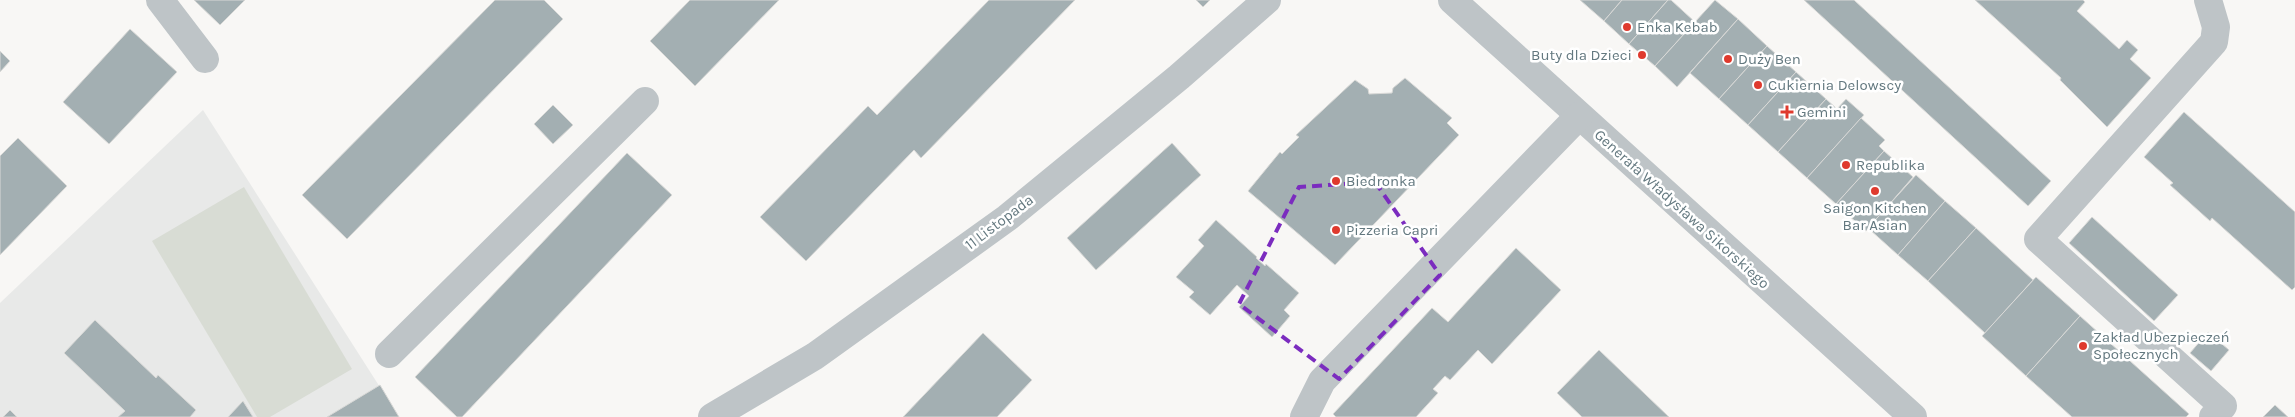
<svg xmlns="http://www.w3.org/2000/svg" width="2295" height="417" font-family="Karla,sans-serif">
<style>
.built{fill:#e8e9e8}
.green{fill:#d8dcd4}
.building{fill:#a3afb2;stroke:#d9d9d7}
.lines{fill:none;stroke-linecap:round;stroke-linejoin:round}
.minor{stroke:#bec4c7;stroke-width:28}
.marked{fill:none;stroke:#7b2cbf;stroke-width:4;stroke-dasharray:10 6;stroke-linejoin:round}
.poi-dot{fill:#df3a2e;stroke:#fff;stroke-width:2}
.labels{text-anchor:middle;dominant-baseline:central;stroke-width:5;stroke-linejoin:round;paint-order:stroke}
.poi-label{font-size:15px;fill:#63787f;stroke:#fff;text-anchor:start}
.street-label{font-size:15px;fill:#63787f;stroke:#fff}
</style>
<rect width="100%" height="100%" fill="#f8f7f5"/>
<polygon class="built" points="203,110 399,417 0,417 0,303"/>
<polygon class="green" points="244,187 352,369 270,417 257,417 152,241"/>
<g class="building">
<polygon points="194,0 245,0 220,25"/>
<polygon points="495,0 544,0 563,19 347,239 302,195"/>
<polygon points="690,0 779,0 695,86 650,41"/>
<polygon points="989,0 1075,0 921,158 914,150 806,261 760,217 868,106 877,115"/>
<polygon points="1196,0 1210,0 1203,7"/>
<polygon points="1580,0 1622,0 1604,21"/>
<polygon points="1622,0 1668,0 1629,44 1604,21"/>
<polygon points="1668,0 1671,0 1695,22 1655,66 1629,44"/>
<polygon points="1715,0 1738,19 1677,87 1655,66"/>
<polygon points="1804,0 1854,0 2051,181 2028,206"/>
<polygon points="1975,0 2083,0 2085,2 2077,11 2119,49 2127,40 2138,50 2130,59 2151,78 2107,127 2060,80 2061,78"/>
<polygon points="1738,19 1767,46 1719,99 1690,73"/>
<polygon points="130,29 177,72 109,144 63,102"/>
<polygon points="1767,46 1796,72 1748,125 1719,99"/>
<polygon points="0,51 10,61 0,72"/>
<polygon points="1796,72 1826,99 1778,152 1748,125"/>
<polygon points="1405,78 1452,118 1447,123 1459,135 1335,265 1248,191 1280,152 1282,154 1299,137 1296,135 1355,80 1368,89 1369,94 1392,93 1393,88"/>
<polygon points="1826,99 1837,109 1846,99 1864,115 1807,178 1778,152"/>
<polygon points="553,105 573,125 553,144 534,124"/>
<polygon points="2184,112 2295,212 2295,287 2292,290 2212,218 2210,221 2170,185 2173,183 2144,157"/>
<polygon points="1861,118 1885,140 1879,146 1884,151 1836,204 1807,178"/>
<polygon points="18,138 67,186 0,255 0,156"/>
<polygon points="1172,143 1201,175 1096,270 1067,238"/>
<polygon points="1884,151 1913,177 1866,231 1836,204"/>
<polygon points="627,153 672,195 462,417 457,417 415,377"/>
<polygon points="1916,175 1945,201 1898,255 1868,228"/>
<polygon points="1945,201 1976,228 1928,281 1898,255"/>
<polygon points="2092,217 2178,295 2154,321 2069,243"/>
<polygon points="1216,220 1257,257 1256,258 1265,266 1266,264 1299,293 1284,310 1290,316 1272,337 1239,307 1249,296 1237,285 1210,315 1189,297 1194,292 1176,277 1204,246 1198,240"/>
<polygon points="1976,228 2033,280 1985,333 1928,281"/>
<polygon points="1516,248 1561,290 1492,364 1478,350 1450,380 1445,376 1433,389 1438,393 1416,417 1336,417 1333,414 1432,308 1448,322"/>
<polygon points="2036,277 2080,316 2026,376 1982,336"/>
<polygon points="2080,316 2189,414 2186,417 2072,417 2026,376"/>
<polygon points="95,320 156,378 158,375 196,410 190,417 118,417 125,411 64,353"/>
<polygon points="2208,332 2229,350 2211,371 2190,353"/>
<polygon points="983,333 1032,380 997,417 903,417"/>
<polygon points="1599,350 1669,417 1582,417 1557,393"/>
<polygon points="380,385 399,417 327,417"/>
<polygon points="243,401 253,417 228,417"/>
<polygon points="2275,405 2288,417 2263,417"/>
<polygon points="10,410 17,417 3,417"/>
</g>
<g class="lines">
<g class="minor">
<polyline points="160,0 205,59"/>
<polyline points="1452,0 1913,417"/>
<polyline points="2208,0 2216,27 2214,42 2038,239 2223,406 2213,417"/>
<polyline points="389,354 645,101"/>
<polyline points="712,417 815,356 1007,218 1179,77 1267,0"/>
<polyline points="1304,417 1322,381 1579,116"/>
</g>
</g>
<path class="marked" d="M1375,182L1440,275L1339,379L1239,304L1299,187Z"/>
<g class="poi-dot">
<circle cx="1627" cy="27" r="5"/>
<circle cx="1642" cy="55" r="5"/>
<circle cx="1728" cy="59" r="5"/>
<circle cx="1758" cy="85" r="5"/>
<path d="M1784.5 104.5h5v5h5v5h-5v5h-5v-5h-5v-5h5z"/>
<circle cx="1846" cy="165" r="5"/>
<circle cx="1336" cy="181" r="5"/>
<circle cx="1875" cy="191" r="5"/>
<circle cx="1336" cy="230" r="5"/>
<circle cx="2083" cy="346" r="5"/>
</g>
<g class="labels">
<g class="poi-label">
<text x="1637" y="27">Enka Kebab</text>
<text x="1632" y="55" text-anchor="end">Buty dla Dzieci</text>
<text x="1738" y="59">Duży Ben</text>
<text x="1768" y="85">Cukiernia Delowscy</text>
<text x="1797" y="112">Gemini</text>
<text x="1856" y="165">Republika</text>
<text x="1346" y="181">Biedronka</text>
<text x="1875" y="208" text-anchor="middle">Saigon Kitchen<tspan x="1875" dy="17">Bar Asian</tspan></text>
<text x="1346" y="230">Pizzeria Capri</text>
<text x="2093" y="337">Zakład Ubezpieczeń<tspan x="2093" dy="17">Społecznych</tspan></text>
</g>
<g class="street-label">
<text transform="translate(1682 209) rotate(42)">Generała Władysława Sikorskiego</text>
<text transform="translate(999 222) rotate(-37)">11 Listopada</text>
</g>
</g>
</svg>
